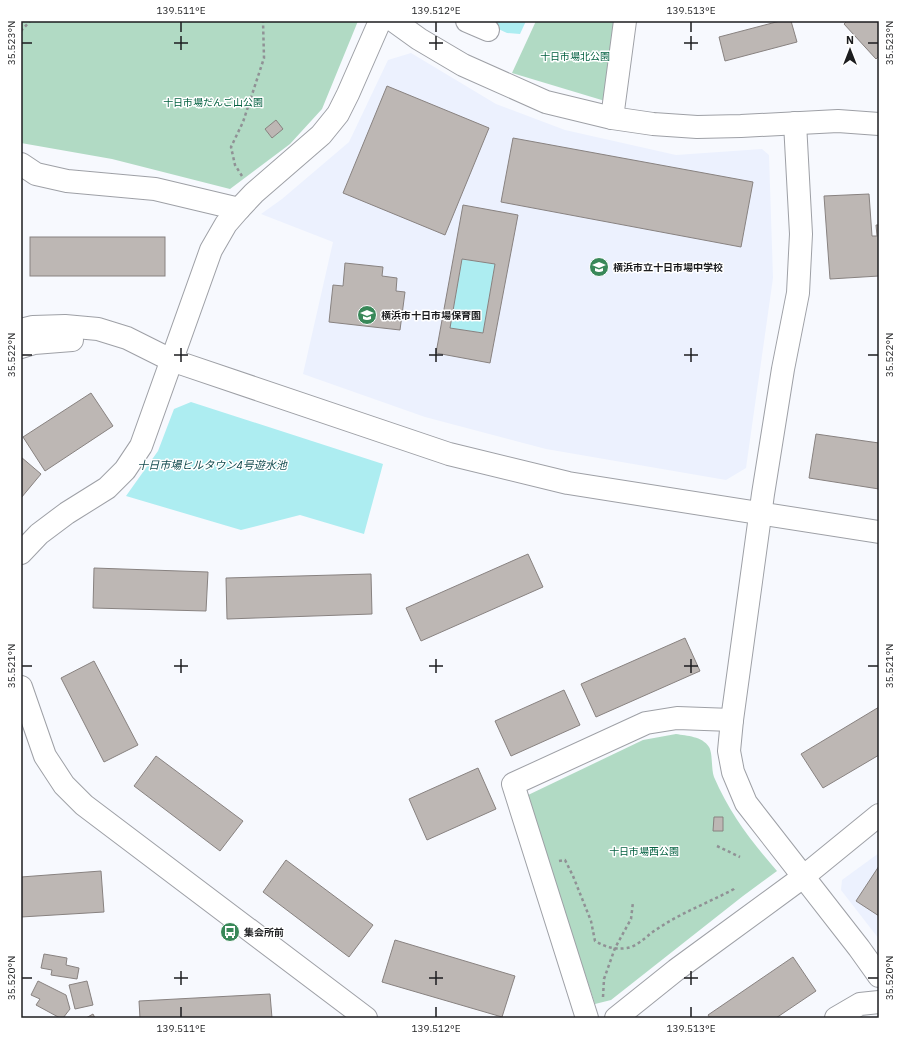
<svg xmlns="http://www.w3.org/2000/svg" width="900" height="1039" font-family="'IBM Plex Sans','Noto Sans JP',sans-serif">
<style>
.built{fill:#ecf1fe}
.green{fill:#b1dac4}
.water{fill:#adedf1}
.building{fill:#bdb7b4;stroke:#888280;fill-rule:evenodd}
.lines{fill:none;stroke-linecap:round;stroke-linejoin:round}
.minor-casing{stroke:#9ea0a6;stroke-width:24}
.path{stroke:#909195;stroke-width:2.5;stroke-dasharray:3 3;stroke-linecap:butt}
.minor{stroke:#fff;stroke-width:22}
.ticks{fill:none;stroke:#1c1d1f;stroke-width:1.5}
.labels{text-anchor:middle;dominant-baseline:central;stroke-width:3;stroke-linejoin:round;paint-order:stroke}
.park-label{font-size:10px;fill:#036040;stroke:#fff}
.poi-label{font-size:10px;font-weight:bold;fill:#1c1d1f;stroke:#fff;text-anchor:start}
.water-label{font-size:11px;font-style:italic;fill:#144c50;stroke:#fff}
.neatline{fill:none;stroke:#1c1d1f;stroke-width:1.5}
.ticks-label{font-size:10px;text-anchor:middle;fill:#1c1d1f}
</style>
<rect width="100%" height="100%" fill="#f7f9fe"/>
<g class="built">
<polygon points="411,53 496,104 565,130 676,155 762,149 769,155 773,278 746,468 726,480 546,449 425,417 303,374 333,242 261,214 282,199 349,142 388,60"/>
<polygon points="879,853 879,939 841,890 842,880"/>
</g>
<g class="green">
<polygon points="21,21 358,21 322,109 290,144 230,189 112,159 21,143"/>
<polygon points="536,21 614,21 605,101 512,73"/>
<path d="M676,734C687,736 702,736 709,747C713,754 711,769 714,777C730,814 751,841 777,871L743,896L611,1000L595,1004L526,796L643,740Z"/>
</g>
<g class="water">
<polygon points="481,21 526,21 520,34 507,33"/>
<polygon points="462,259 495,264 483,333 450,328"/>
<polygon points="191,402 383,464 364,534 300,515 241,530 126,496 158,451 174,409"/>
</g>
<g class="building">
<polygon points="780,21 791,21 797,42 725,61 719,37"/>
<polygon points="847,21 879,21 879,56 876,59 844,24"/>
<polygon points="387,86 489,128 445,235 343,193"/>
<polygon points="276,120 283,129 272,138 265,129"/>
<polygon points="513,138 753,182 741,247 501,202"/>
<polygon points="869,194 872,236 877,236 876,225 879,225 879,276 830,279 824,196"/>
<path d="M463,205L518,215L490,363L436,353ZM462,259L495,264L483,333L450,328Z"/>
<rect x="30" y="237" width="135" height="39"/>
<polygon points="345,263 383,267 382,276 397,278 396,291 405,292 400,330 329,322 333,285 343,286"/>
<polygon points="91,393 113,426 45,471 23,437"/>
<polygon points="816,434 879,443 879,489 809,478"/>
<polygon points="21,457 41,474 21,498"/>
<polygon points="528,554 543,587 421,641 406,608"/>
<polygon points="94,568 208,572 206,611 93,608"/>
<polygon points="371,574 372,614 227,619 226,578"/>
<polygon points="685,638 700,671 596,717 581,684"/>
<polygon points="94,661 138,745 104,762 61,678"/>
<polygon points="564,690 580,725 511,756 495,721"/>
<polygon points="879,707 879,755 823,788 801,754"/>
<polygon points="156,756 243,821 220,851 134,786"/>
<polygon points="478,768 496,809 427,840 409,799"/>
<polygon points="714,817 723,817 723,831 713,831"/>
<polygon points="286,860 373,925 349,957 263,892"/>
<polygon points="879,866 879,916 856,901"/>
<polygon points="101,871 104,912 21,917 21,877"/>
<polygon points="395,940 515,976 502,1017 382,982"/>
<polygon points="44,954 67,958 66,965 79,968 77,979 51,975 52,970 41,968"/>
<polygon points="793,957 816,991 776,1018 710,1018 708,1015"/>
<polygon points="38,981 66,995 70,1009 63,1018 60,1018 36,1005 40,999 31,995"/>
<polygon points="87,981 93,1005 75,1009 69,985"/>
<polygon points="270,994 272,1018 140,1018 139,1001"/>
<polygon points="93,1014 95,1018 86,1018"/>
</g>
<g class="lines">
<g class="minor-casing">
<g id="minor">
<polyline points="394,21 419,39 463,65 546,102 612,118 653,124 697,127 741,126 838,121 879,124"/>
<polyline points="467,21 488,30"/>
<polyline points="612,118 625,21"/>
<polyline points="795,123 801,234 798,293 783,369 763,494 732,720 729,751 733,772 746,803 859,948 879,976"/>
<polyline points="21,164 36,174 67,181 155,189 239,209"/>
<polyline points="21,330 33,327 65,326 98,329 127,338 171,360 449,454 568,483 879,532"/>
<polyline points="21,347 34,343 72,340"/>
<polyline points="21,553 39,534 67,513 107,488 125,470 141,446 211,250 226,224 239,209 254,193 321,135 338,114 348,94 380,21"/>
<polyline points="21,687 45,756 64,785 84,805 366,1018"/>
<polyline points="587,1018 513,784 646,723 677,718 732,720"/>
<polyline points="616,1018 676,970 803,877 879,815"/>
<polyline points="836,1018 860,1004 879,1002"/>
</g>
</g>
<g class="path">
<polyline points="21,31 30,21"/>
<polyline points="242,176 235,165 231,147 243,122 264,58 263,21"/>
<polyline points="717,846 740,857"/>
<path d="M559,861L565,860L573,876L591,921L595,941C606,947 614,950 627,948C635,947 644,939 650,934C677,914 706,904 734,889L736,887"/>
<polyline points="603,997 604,979 615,948 631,919 633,902"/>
</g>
<use href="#minor" class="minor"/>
</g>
<path class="ticks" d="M181,22V32M436,22V32M691,22V32M181,36V50M436,36V50M691,36V50M22,43H32M174,43H188M429,43H443M684,43H698M868,43H878M181,348V362M436,348V362M691,348V362M22,355H32M174,355H188M429,355H443M684,355H698M868,355H878M181,659V673M436,659V673M691,659V673M22,666H32M174,666H188M429,666H443M684,666H698M868,666H878M181,971V985M436,971V985M691,971V985M22,978H32M174,978H188M429,978H443M684,978H698M868,978H878M181,1007V1017M436,1007V1017M691,1007V1017"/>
<defs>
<g id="school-disc" transform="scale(1)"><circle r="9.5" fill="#398859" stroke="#fff"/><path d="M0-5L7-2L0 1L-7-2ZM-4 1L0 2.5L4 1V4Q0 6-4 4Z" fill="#fff"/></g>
<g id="bus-disc" transform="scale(1)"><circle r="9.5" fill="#398859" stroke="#fff"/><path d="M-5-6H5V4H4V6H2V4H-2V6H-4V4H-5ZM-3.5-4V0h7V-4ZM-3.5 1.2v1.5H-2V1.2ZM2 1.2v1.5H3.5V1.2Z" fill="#fff"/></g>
</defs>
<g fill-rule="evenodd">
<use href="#school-disc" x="599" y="267"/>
<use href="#school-disc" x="367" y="315"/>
<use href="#bus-disc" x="230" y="932"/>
</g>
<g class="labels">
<g class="park-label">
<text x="575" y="56">十日市場北公園</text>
<text x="213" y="102">十日市場だんご山公園</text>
<text x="644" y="851">十日市場西公園</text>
</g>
<g class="poi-label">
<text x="613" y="267">横浜市立十日市場中学校</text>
<text x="381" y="315">横浜市十日市場保育園</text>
<text x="244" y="932">集会所前</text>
</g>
<g class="water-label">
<text x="212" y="465">十日市場ヒルタウン4号遊水池</text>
</g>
</g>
<rect width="900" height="1039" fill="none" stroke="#ffffff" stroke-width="44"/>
<g transform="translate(850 50)" stroke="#ffffff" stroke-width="3" paint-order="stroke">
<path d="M0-3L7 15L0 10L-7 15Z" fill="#1c1d1f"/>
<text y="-6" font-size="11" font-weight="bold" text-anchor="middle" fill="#1c1d1f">N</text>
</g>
<rect x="22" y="22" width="856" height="995" class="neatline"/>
<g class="ticks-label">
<text x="181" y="14">139.511°E</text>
<text x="436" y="14">139.512°E</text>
<text x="691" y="14">139.513°E</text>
<text transform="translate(11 43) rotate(-90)" y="4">35.523°N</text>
<text transform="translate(889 43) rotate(-90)" y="4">35.523°N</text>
<text transform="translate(11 355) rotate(-90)" y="4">35.522°N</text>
<text transform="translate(889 355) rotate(-90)" y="4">35.522°N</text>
<text transform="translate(11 666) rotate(-90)" y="4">35.521°N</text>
<text transform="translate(889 666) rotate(-90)" y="4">35.521°N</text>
<text transform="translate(11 978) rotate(-90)" y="4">35.520°N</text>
<text transform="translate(889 978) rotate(-90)" y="4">35.520°N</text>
<text x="181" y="1032">139.511°E</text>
<text x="436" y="1032">139.512°E</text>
<text x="691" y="1032">139.513°E</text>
</g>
</svg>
